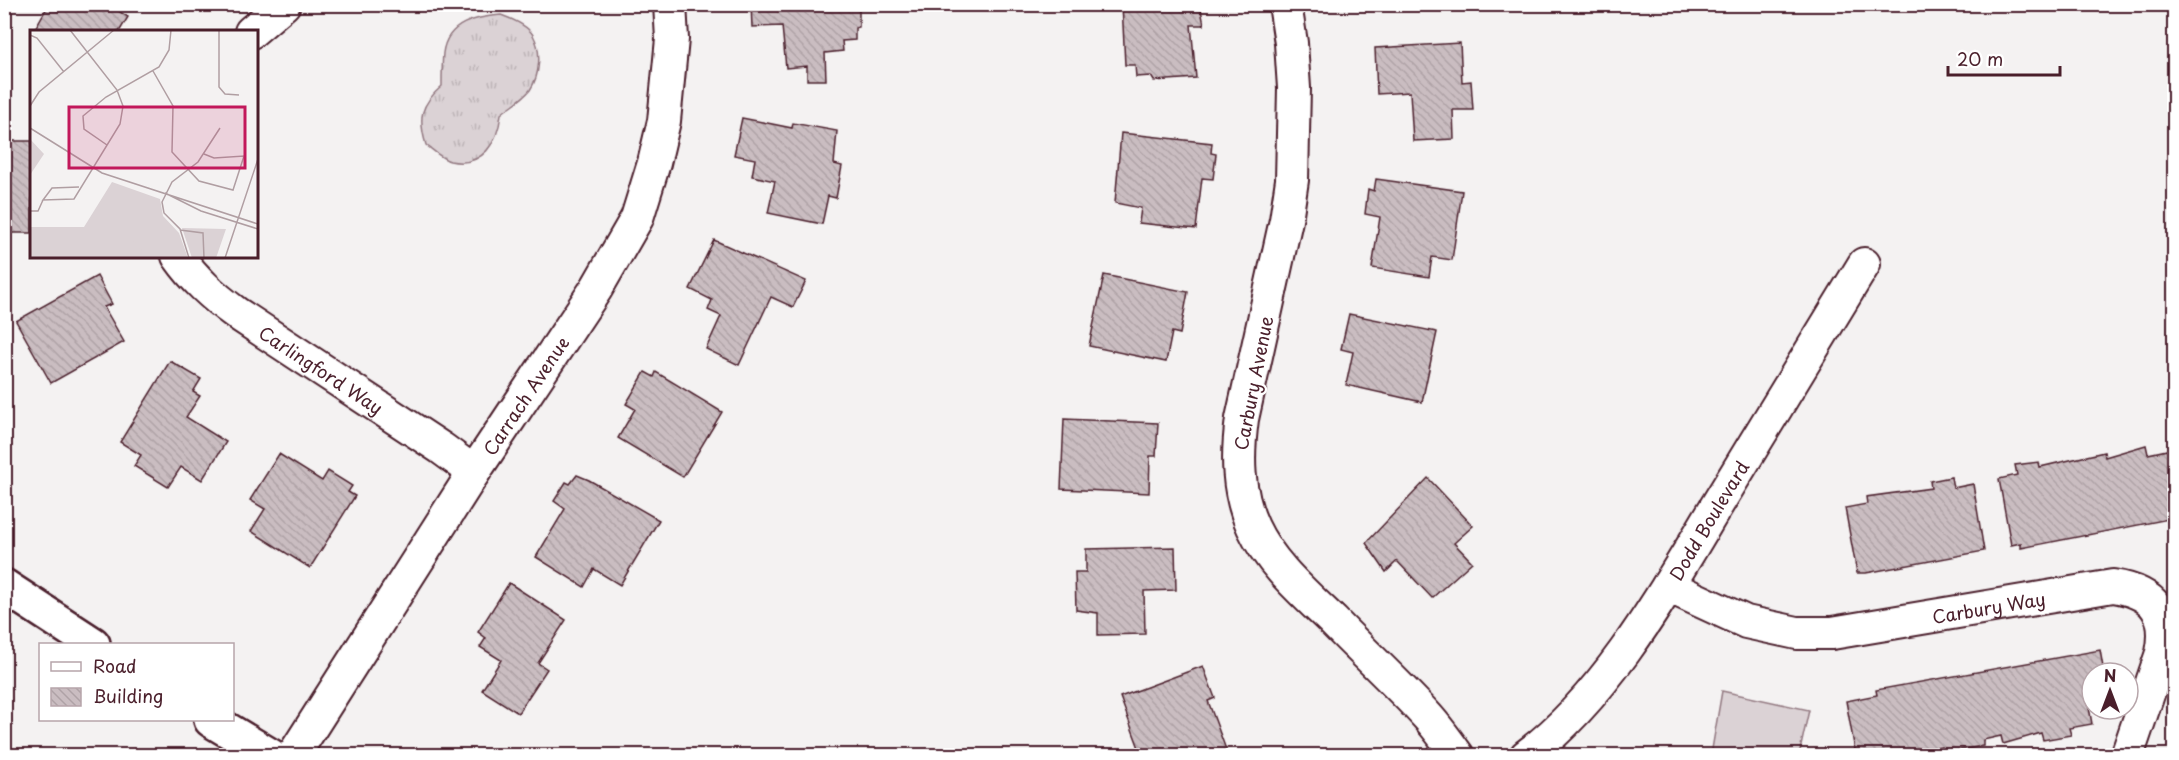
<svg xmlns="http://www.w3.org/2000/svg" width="2179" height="760" font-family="'Playpen Sans',sans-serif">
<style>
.grass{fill:url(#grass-tufts);stroke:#927880;stroke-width:1.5}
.pitch{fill:#dbd2d5;stroke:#927880;stroke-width:1.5}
.building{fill:url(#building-back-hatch);stroke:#4a1f2b;stroke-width:1.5}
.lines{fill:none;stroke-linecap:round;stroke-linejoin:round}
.minor-casing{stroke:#4a1f2b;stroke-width:36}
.tertiary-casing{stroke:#4a1f2b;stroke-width:38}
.minor{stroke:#fff;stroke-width:32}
.tertiary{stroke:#fff;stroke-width:33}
.labels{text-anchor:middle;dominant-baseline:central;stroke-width:4.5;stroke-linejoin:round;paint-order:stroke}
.street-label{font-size:18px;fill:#4a1f2b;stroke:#fff}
.inset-road{fill:none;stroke:#b09ea2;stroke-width:1.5}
.view{fill:#c2185b;fill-opacity:0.15;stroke:#c2185b;stroke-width:3}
.inset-edge{fill:none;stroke:#4a1f2b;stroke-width:3}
</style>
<defs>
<pattern id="grass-tufts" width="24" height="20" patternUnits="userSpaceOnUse" patternTransform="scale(1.5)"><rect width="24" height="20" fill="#dbd2d5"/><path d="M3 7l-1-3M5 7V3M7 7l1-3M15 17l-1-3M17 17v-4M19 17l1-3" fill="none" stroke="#bdb4b7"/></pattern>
<pattern id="building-back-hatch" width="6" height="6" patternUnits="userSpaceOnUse" patternTransform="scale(1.5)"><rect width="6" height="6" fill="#cabdc1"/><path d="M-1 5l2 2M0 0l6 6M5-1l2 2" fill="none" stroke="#afa2a6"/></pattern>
</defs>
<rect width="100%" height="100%" fill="#f4f2f2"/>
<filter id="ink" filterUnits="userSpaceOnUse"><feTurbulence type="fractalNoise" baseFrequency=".0167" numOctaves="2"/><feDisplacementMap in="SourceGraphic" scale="12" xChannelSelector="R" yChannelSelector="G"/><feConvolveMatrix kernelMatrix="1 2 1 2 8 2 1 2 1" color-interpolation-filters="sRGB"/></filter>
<g filter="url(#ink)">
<path class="grass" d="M501,15C512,19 527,25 533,35C542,51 540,75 530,90C522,100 510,106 501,114C498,142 483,168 450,161C442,159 433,150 426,145C418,118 420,105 442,86C442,75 442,64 443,53C447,22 477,17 501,15Z"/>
<polygon class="pitch" points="1722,691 1809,710 1799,755 1711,755"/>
<g class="building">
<polygon points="49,4 108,4 128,17 119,32 33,32"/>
<polygon points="751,4 842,4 842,8 859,7 859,27 855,28 855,40 842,41 843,51 825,53 826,80 807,80 807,66 786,68 782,26 752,27"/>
<polygon points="1122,4 1200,4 1204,25 1191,25 1196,78 1154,81 1151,76 1136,77 1135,65 1125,65"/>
<polygon points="1460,43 1462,82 1471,81 1473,110 1453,110 1454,139 1413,141 1410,92 1377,94 1375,48"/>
<polygon points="742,118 792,128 793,123 837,131 834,164 842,166 836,198 828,196 822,224 768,213 775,181 752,176 755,159 734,155"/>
<polygon points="1121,133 1212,143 1211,153 1216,154 1213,179 1202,178 1196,229 1139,223 1141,208 1115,203"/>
<polygon points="4,141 32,141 32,233 6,233"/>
<polygon points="1376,179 1462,191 1452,260 1432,257 1429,277 1372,268 1380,217 1365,214 1368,189 1374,191"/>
<polygon points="714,240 806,281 793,307 771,297 739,365 706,349 721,316 708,310 712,300 690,289"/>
<polygon points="1104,275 1188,292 1180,334 1172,332 1166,362 1089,346"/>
<polygon points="97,276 112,304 104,307 124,342 51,383 16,321"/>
<polygon points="1349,314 1437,332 1422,402 1346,385 1353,352 1341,349"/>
<polygon points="170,361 201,379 193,392 200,396 186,417 226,442 202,480 181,467 168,487 134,466 141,455 120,442"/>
<polygon points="645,372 654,377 656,372 722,412 683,477 618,438 635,409 626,404"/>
<polygon points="1064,419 1158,423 1156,456 1150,456 1149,493 1061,489"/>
<polygon points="2146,445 2148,454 2167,450 2174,492 2174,518 2021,548 2021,543 2011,545 1999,479 2017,475 2015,465 2039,462 2040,467 2104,452 2105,457"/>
<polygon points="279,454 322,481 328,471 352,486 348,492 355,496 310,568 251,531 265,509 250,500"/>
<polygon points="577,475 589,480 659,520 620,585 594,569 584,587 536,557 565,509 554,501 566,482 570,484"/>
<polygon points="1951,477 1953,488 1973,484 1984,551 1866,573 1857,573 1845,508 1867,504 1866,497 1931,488 1930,481"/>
<polygon points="1428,478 1473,526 1454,543 1472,562 1432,598 1397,561 1386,572 1366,543"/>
<polygon points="1175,547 1176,590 1144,591 1145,634 1098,635 1098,613 1076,610 1075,572 1086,572 1086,549"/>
<polygon points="509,583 566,620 538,663 547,669 518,713 482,690 501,660 480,647 486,638 478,632"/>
<polygon points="2100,650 2104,673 2092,673 2092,695 2087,696 2092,724 2069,728 2071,735 2043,740 2041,733 2003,744 2001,736 1983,740 1983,746 1943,753 1942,747 1924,750 1925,756 1856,756 1846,701 1877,695 1876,690"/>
<polygon points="1203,666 1215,698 1208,701 1228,755 1168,756 1167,753 1161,756 1142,756 1120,697"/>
</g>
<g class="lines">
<g class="minor-casing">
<g id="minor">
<path d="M1285,4L1291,43L1294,88L1292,180L1286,220L1242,419C1237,456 1237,492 1253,527C1270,564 1304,593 1333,621C1364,653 1397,683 1427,716C1438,728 1448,742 1458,756"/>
<polyline points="251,32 284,4"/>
<path id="s1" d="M178,256C195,280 213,296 236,313L441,448L474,472"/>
<path id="s2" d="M1668,586L1746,622L1797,633H1832L2113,586C2154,592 2170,613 2162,653L2127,756"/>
<path id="s3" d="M293,756L474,472L596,289L637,218L654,163L664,121L672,39L670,4"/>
<path id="s4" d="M1526,756C1607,696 1666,590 1717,505C1766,425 1815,345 1864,264"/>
</g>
</g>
<g class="tertiary-casing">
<g id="tertiary">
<polyline points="4,586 93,644"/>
<polyline points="211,720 271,756"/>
</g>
</g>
<use href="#minor" class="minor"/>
<use href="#tertiary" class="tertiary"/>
</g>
</g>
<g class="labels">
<g class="street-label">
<text stroke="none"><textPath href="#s1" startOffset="184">Carlingford Way</textPath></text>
<text transform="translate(1253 383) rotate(-79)">Carbury Avenue</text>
<text stroke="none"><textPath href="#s3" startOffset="429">Carrach Avenue</textPath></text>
<text stroke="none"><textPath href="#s4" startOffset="300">Dodd Boulevard</textPath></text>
<text stroke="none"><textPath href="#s2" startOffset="332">Carbury Way</textPath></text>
</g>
</g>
<g transform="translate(30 30)">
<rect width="228" height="228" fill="#f4f2f2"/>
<path d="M82,152L130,169L133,186L149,203L158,228H0V197H54Z" fill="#dbd2d5"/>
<path d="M0,109L14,124L0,145Z" fill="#dbd2d5"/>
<path d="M152,198L196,199L186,228H162Z" fill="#dbd2d5"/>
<path d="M103,210L112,221L110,228H94Z" fill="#dbd2d5"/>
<path class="inset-road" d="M40,0L87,60L93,76L90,94L44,169L13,170L22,158L49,157M189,0V57L195,64L209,65M0,5L7,8L34,42M123,41L143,76L142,122L169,151L203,160L214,126L184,128L174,124M0,76L9,62L84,0M0,98L72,143L228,194M77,115L54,99L53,86L76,67L129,37L139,20L141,0M135,163L171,181L228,199M0,181H8L13,170M150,200L173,203L174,228M159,228L150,199L134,183L132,172L142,152L168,132L190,98M195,228L228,129"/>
<path class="view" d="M39,77H215V138H39Z"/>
<rect width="228" height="228" class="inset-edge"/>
</g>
<rect width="2179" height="760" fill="none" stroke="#fff" stroke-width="24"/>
<rect x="12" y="12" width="2155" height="736" fill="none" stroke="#4a1f2b" stroke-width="2" filter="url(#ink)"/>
<rect x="39" y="643" width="195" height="78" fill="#ffffff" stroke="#b7a5aa" stroke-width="1.5"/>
<rect x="51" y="662" width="30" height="9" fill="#ffffff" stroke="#b7a5aa" stroke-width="1.5"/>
<text x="93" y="673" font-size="18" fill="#4a1f2b">Road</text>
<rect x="51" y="688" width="30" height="18" fill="url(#building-back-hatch)" stroke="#b7a5aa" stroke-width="1.5"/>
<text x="93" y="703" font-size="18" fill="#4a1f2b">Building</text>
<g transform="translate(2110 691)"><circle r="28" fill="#ffffff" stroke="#b7a5aa" stroke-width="1.5"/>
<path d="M0-4.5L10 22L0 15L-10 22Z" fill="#4a1f2b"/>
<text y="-9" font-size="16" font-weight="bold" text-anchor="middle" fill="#4a1f2b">N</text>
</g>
<path d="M1948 66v9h112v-9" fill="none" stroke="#4a1f2b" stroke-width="3"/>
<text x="1957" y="66" font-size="18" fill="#4a1f2b" stroke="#ffffff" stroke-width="4.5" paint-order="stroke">20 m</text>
</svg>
